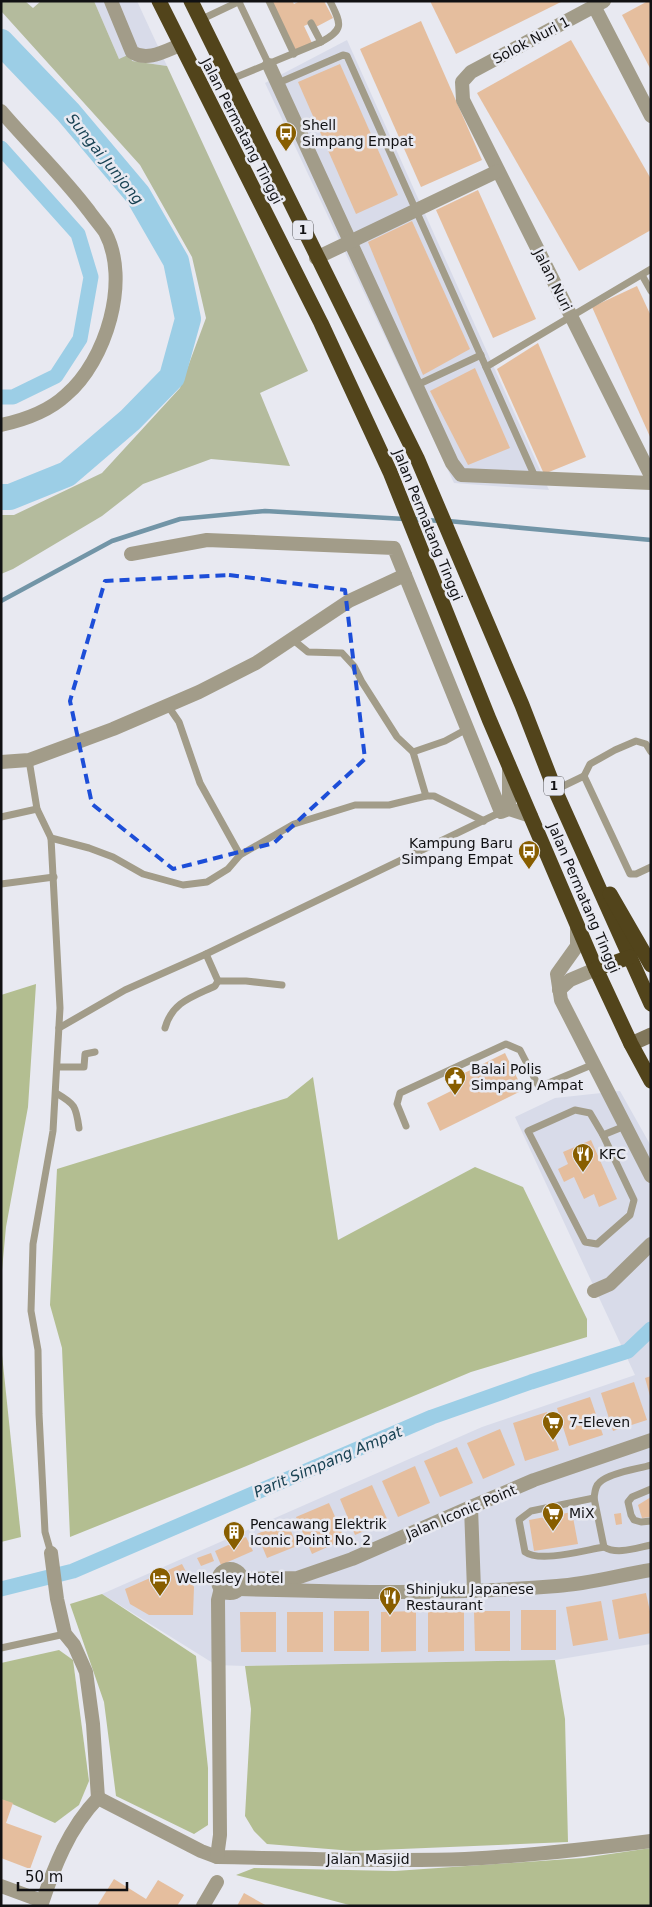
<svg xmlns="http://www.w3.org/2000/svg" width="652" height="1907" font-family="'DejaVu Sans',sans-serif">
<style>
.built{fill:#d8dbe9}
.green{fill:#b4bb9d}
.forest{fill:#b3be91}
.lines{fill:none;stroke-linecap:round;stroke-linejoin:round}
.stream{stroke:#7295a7;stroke-width:4.5}
.canal{stroke:#9ccee6;stroke-width:15}
.river{stroke:#9ccee6;stroke-width:26}
.building{fill:#e5be9e}
.lane{stroke:#a29c89;stroke-width:7}
.street{stroke:#a29c89;stroke-width:14}
.secondary{stroke:#80765a;stroke-width:15}
.highway{stroke:#52441b;stroke-width:15}
.marked{fill:none;stroke:#1d4ed8;stroke-width:4;stroke-dasharray:10 6;stroke-linejoin:round}
.labels{text-anchor:middle;dominant-baseline:central;stroke-width:5;stroke-linejoin:round;paint-order:stroke}
.shield{fill:#e8e9f1;stroke:#525256;stroke-width:1}
.shield-label{font-size:12px;font-weight:bold;fill:#111113}
.street-label{font-size:14px;fill:#111113;stroke:#e8e9f1}
.poi-label{font-size:14px;fill:#111113;stroke:#e8e9f1;text-anchor:start}
.water-label{font-size:15px;font-style:italic;fill:#184253;stroke:#e8e9f1}
</style>
<rect width="100%" height="100%" fill="#e8e9f1"/>
<g class="built">
<polygon points="94,1 137,1 167,66 119,59"/>
<polygon points="347,40 549,490 454,483 265,83"/>
<polygon points="620,1091 651,1146 651,1644 555,1660 245,1666 216,1665 102,1594 482,1427 635,1375 515,1117 555,1098"/>
</g>
<polygon class="green" points="1,1 25,1 33,8 41,1 94,1 119,59 130,54 132,61 167,66 308,371 260,393 290,466 211,459 143,484 102,516 13,569 1,574 1,515 14,515 102,473 180,388 206,318 192,257 140,165 1,11"/>
<g class="forest">
<polygon points="36,984 28,1107 6,1227 1,1281 1,995"/>
<polygon points="313,1077 338,1240 475,1167 523,1187 587,1319 587,1337 471,1372 244,1467 70,1537 62,1348 50,1305 57,1169 287,1098"/>
<polygon points="1,1345 21,1537 1,1542"/>
<polygon points="102,1594 196,1656 208,1768 208,1825 194,1834 116,1796 104,1702 70,1604"/>
<polygon points="59,1650 73,1660 89,1781 79,1805 55,1823 1,1799 1,1663"/>
<polygon points="555,1660 565,1719 568,1842 353,1851 267,1844 254,1831 245,1816 251,1709 245,1666"/>
<polygon points="651,1848 651,1906 353,1906 236,1875 254,1868 395,1871 583,1858"/>
</g>
<g class="lines">
<g class="stream">
<polyline points="413,519 440,521"/>
<polyline points="448,521 651,540"/>
<polyline points="1,601 112,541 180,519 265,511 405,519"/>
</g>
<g class="canal">
<polyline points="1,148 78,234 91,277 80,339 56,376 13,397 1,397"/>
<polyline points="1,1589 73,1571 432,1417 531,1382 628,1351 651,1329"/>
</g>
<polyline class="river" points="1,42 68,112 138,195 176,261 188,319 172,377 130,420 67,474 10,497 1,497"/>
</g>
<g class="building">
<polygon points="272,1 292,1 294,4 300,1 324,1 333,18 316,27 313,22 304,26 312,43 296,51"/>
<polygon points="430,1 563,1 456,54"/>
<polygon points="648,1 651,1 651,70 622,15"/>
<polygon points="421,21 482,160 421,187 360,49"/>
<polygon points="571,40 651,179 651,230 579,271 477,93"/>
<polygon points="340,64 398,195 356,214 298,82"/>
<polygon points="478,190 536,319 493,338 436,210"/>
<polygon points="412,221 470,349 423,375 368,242"/>
<polygon points="637,286 651,316 651,439 592,307"/>
<polygon points="538,343 586,457 544,474 497,369"/>
<polygon points="475,368 510,448 468,465 430,391"/>
<polygon points="505,1053 523,1090 440,1131 427,1103 451,1091 446,1082"/>
<polygon points="591,1140 617,1199 599,1207 594,1194 584,1199 574,1177 564,1182 558,1169 568,1164 563,1152"/>
<polygon points="651,1376 651,1396 650,1396 645,1378"/>
<polygon points="634,1382 647,1420 613,1431 601,1393"/>
<polygon points="590,1397 603,1435 569,1446 557,1408"/>
<polygon points="547,1412 559,1450 525,1461 513,1423"/>
<polygon points="500,1429 515,1465 483,1479 467,1443"/>
<polygon points="457,1447 473,1483 440,1497 424,1461"/>
<polygon points="415,1466 430,1503 398,1517 382,1481"/>
<polygon points="372,1485 388,1521 355,1535 340,1499"/>
<polygon points="651,1497 651,1517 642,1518 638,1505"/>
<polygon points="329,1503 345,1539 312,1554 296,1517"/>
<polygon points="572,1512 578,1544 534,1551 529,1520"/>
<polygon points="621,1513 622,1524 616,1525 614,1514"/>
<polygon points="287,1521 297,1546 267,1558 257,1534"/>
<polygon points="246,1537 253,1551 221,1565 215,1551"/>
<polygon points="211,1553 214,1561 201,1566 197,1558"/>
<polygon points="182,1564 194,1587 193,1615 149,1615 130,1604 125,1589"/>
<polygon points="646,1593 651,1616 651,1633 619,1639 612,1600"/>
<polygon points="601,1601 608,1640 573,1646 566,1607"/>
<rect x="521" y="1610" width="35" height="40"/>
<rect x="334" y="1611" width="35" height="40"/>
<polygon points="416,1611 416,1651 381,1652 381,1612"/>
<polygon points="474,1611 510,1611 510,1651 475,1651"/>
<polygon points="240,1612 276,1612 276,1652 241,1652"/>
<rect x="287" y="1612" width="36" height="40"/>
<polygon points="428,1612 464,1612 464,1651 428,1652"/>
<polygon points="1,1799 13,1803 6,1823 42,1836 30,1869 1,1858"/>
<polygon points="114,1879 146,1899 158,1880 184,1895 177,1906 97,1906"/>
<polygon points="244,1893 267,1906 237,1906"/>
</g>
<g class="lines">
<g class="lane">
<polyline points="269,1 294,54"/>
<polyline points="239,2 269,65"/>
<polyline points="200,20 240,1"/>
<path d="M321,42C345,29 341,24 330,1"/>
<polyline points="229,80 321,42 311,23"/>
<polyline points="278,83 343,55 347,56 536,479"/>
<polyline points="642,275 651,291"/>
<polyline points="486,367 651,269"/>
<polyline points="417,385 481,355"/>
<polyline points="292,639 308,652 342,653 354,666 362,682 397,737 413,752 445,741 467,729"/>
<polyline points="168,706 179,722 200,783 240,855"/>
<polyline points="413,752 426,796"/>
<polyline points="29,760 37,809 51,838 60,1008 53,1131 33,1244 31,1311 38,1350 39,1414 45,1532 51,1553"/>
<polyline points="584,776 590,764 615,750 636,741 646,744 651,752"/>
<polyline points="555,790 584,776 630,874 636,874 651,867"/>
<polyline points="1,817 37,809"/>
<polyline points="51,838 89,848 113,857 143,874 183,885 207,882 228,869 240,855 294,824 355,805 389,805 426,796 434,796 484,821"/>
<polyline points="1,884 54,877"/>
<polyline points="218,981 246,981 282,985"/>
<polyline points="59,1028 125,990 206,954 501,812"/>
<path d="M165,1028C172,1002 192,997 215,986L218,981L206,954"/>
<polyline points="58,1067 84,1067 85,1054 95,1052"/>
<path d="M56,1093C75,1104 76,1106 79,1128"/>
<polygon points="575,1110 590,1113 603,1135 634,1200 630,1215 597,1244 585,1242 528,1131"/>
<polyline points="406,1126 397,1104 400,1093 506,1044 520,1050 539,1087 594,1064"/>
<polyline points="603,1135 625,1126"/>
<path d="M651,1465C638,1469 609,1473 600,1482C595,1486 595,1492 594,1498L604,1547C617,1555 636,1548 651,1545"/>
<polyline points="651,1489 632,1497 628,1502 631,1515 634,1520 641,1522 651,1521"/>
<path d="M594,1498L531,1511L519,1520L525,1552C540,1563 585,1550 604,1547"/>
<polyline points="1,1648 65,1634"/>
</g>
<g class="street">
<path d="M111,1L132,52C147,62 165,51 180,45"/>
<polyline points="604,1 471,72 462,82 463,100 651,476"/>
<polyline points="594,6 651,116"/>
<polyline points="269,65 452,463 461,475 651,483"/>
<path d="M1,111C30,145 62,175 89,211C94,218 100,225 105,232C131,280 106,361 66,395C49,411 24,420 1,425"/>
<polyline points="316,258 498,171"/>
<polyline points="131,554 207,540 394,548 501,812 509,809 531,816"/>
<polyline points="1,762 29,760 113,729 199,692 256,663 349,601 405,575"/>
<polyline points="509,809 509,765"/>
<polyline points="577,926 577,946 557,974 561,1000 651,1176"/>
<polyline points="559,990 570,980 596,969"/>
<polyline points="594,1291 610,1284 651,1244"/>
<polyline points="471,1507 474,1590"/>
<polyline points="51,1553 57,1599 65,1634 74,1645 86,1672 93,1724 98,1798"/>
<circle cx="230" cy="1581" r="12"/>
<polyline points="242,1579 297,1578 352,1559 471,1507 534,1480 651,1440"/>
<path d="M238,1589C345,1592 451,1595 557,1586C588,1584 620,1575 651,1570"/>
<path d="M98,1798L201,1851L217,1857C299,1858 382,1862 465,1859C527,1856 589,1849 651,1841"/>
<polyline points="217,1857 220,1835 218,1600 221,1588"/>
<polyline points="1,1886 42,1901"/>
<path d="M41,1906C54,1867 69,1828 98,1798"/>
<polyline points="203,1906 217,1882"/>
</g>
<polyline class="secondary" points="631,1044 651,1035"/>
<g class="highway">
<polyline points="159,1 321,323 390,472 489,719 596,969 631,1044 651,1081"/>
<polyline points="191,1 417,458 522,705 555,790 651,1004"/>
<polyline points="610,894 651,965"/>
<polyline points="596,969 630,957"/>
</g>
</g>
<path class="marked" d="M229,575L345,590L365,759L274,843L173,869L92,804L70,701L105,581Z"/>
<defs>
<g id="bus-pin" transform="scale(1.125)"><path d="M0 17L-7.5 6A9.5 9.5 0 1 1 7.5 6Z" fill="#885e00" stroke="#e8e9f1"/><path d="M-5-6H5V4H4V6H2V4H-2V6H-4V4H-5ZM-3.5-4V0h7V-4ZM-3.5 1.2v1.5H-2V1.2ZM2 1.2v1.5H3.5V1.2Z" fill="#fff"/></g>
<g id="civic-pin" transform="scale(1.125)"><path d="M0 17L-7.5 6A9.5 9.5 0 1 1 7.5 6Z" fill="#885e00" stroke="#e8e9f1"/><path d="M-.6-6.5H3V-4.5H.6V-3L4-1V1h2V6H-6V1h2V-1L-.6-3ZM-1.2 2.5V6h2.4V2.5Z" fill="#fff"/></g>
<g id="restaurant-pin" transform="scale(1.125)"><path d="M0 17L-7.5 6A9.5 9.5 0 1 1 7.5 6Z" fill="#885e00" stroke="#e8e9f1"/><path d="M-5-6h1v4h1v-4h1v4h1v-4h1v5L-1.5 .5V6h-2V.5L-5-1ZM5-6V6H3V1.5H1.5Q1.5-4 5-6Z" fill="#fff"/></g>
<g id="supermarket-pin" transform="scale(1.125)"><path d="M0 17L-7.5 6A9.5 9.5 0 1 1 7.5 6Z" fill="#885e00" stroke="#e8e9f1"/><path d="M-6-5.5h2.5l.6 2H6L4.5 2H-2.5L-4.4-4H-6ZM-1.5 3.2a1.3 1.3 0 1 0 .1 0ZM3 3.2a1.3 1.3 0 1 0 .1 0Z" fill="#fff"/></g>
<g id="building-pin" transform="scale(1.125)"><path d="M0 17L-7.5 6A9.5 9.5 0 1 1 7.5 6Z" fill="#885e00" stroke="#e8e9f1"/><path d="M-4-6H4V6H1V3H-1V6H-4ZM-2.5-4.3h1.7v1.8h-1.7ZM.8-4.3h1.7v1.8H.8ZM-2.5-1h1.7V.8h-1.7ZM.8-1h1.7V.8H.8Z" fill="#fff"/></g>
<g id="hotel-pin" transform="scale(1.125)"><path d="M0 17L-7.5 6A9.5 9.5 0 1 1 7.5 6Z" fill="#885e00" stroke="#e8e9f1"/><path d="M-6-4.5h1.5V1H6V5H4.5V3h-9V5H-6ZM-4 0a1.8 1.8 0 1 1 3.6 0ZM.5 0V-2.5h3Q6-2.5 6 0Z" fill="#fff"/></g>
</defs>
<g fill-rule="evenodd">
<use href="#bus-pin" x="286" y="133"/>
<use href="#bus-pin" x="529" y="851"/>
<use href="#civic-pin" x="455" y="1077"/>
<use href="#restaurant-pin" x="583" y="1154"/>
<use href="#supermarket-pin" x="553" y="1422"/>
<use href="#supermarket-pin" x="553" y="1513"/>
<use href="#building-pin" x="234" y="1532"/>
<use href="#hotel-pin" x="160" y="1578"/>
<use href="#restaurant-pin" x="390" y="1597"/>
</g>
<g class="labels">
<g class="shield">
<rect x="293" y="220.5" width="20" height="19" rx="4"/>
<rect x="544" y="776.5" width="20" height="19" rx="4"/>
</g>
<g class="shield-label">
<text x="303" y="230">1</text>
<text x="554" y="786">1</text>
</g>
<g class="street-label">
<text transform="translate(531 40) rotate(-28)">Solok Nuri 1</text>
<text transform="translate(242 131) rotate(63)">Jalan Permatang Tinggi</text>
<text transform="translate(553 280) rotate(63)">Jalan Nuri</text>
<text transform="translate(428 525) rotate(68)">Jalan Permatang Tinggi</text>
<text transform="translate(584 898) rotate(67)">Jalan Permatang Tinggi</text>
<text transform="translate(461 1512) rotate(-23)">Jalan Iconic Point</text>
<text x="368" y="1859">Jalan Masjid</text>
</g>
<g class="poi-label">
<text x="302" y="125">Shell<tspan x="302" dy="16">Simpang Empat</tspan></text>
<text x="513" y="843" text-anchor="end">Kampung Baru<tspan x="513" dy="16">Simpang Empat</tspan></text>
<text x="471" y="1069">Balai Polis<tspan x="471" dy="16">Simpang Ampat</tspan></text>
<text x="599" y="1154">KFC</text>
<text x="569" y="1422">7-Eleven</text>
<text x="569" y="1513">MiX</text>
<text x="250" y="1524">Pencawang Elektrik<tspan x="250" dy="16">Iconic Point No. 2</tspan></text>
<text x="176" y="1578">Wellesley Hotel</text>
<text x="406" y="1589">Shinjuku Japanese<tspan x="406" dy="16">Restaurant</tspan></text>
</g>
<g class="water-label">
<text transform="translate(105 159) rotate(51)">Sungai Junjong</text>
<text transform="translate(328 1462) rotate(-23)">Parit Simpang Ampat</text>
</g>
</g>
<rect width="652" height="1907" fill="none" stroke="#111113" stroke-width="5"/>
<path d="M18 1882v8h109v-8" fill="none" stroke="#111113" stroke-width="2.5"/>
<text x="25" y="1882" font-size="15" fill="#111113" stroke="#e8e9f1" stroke-width="4" paint-order="stroke">50 m</text>
</svg>
